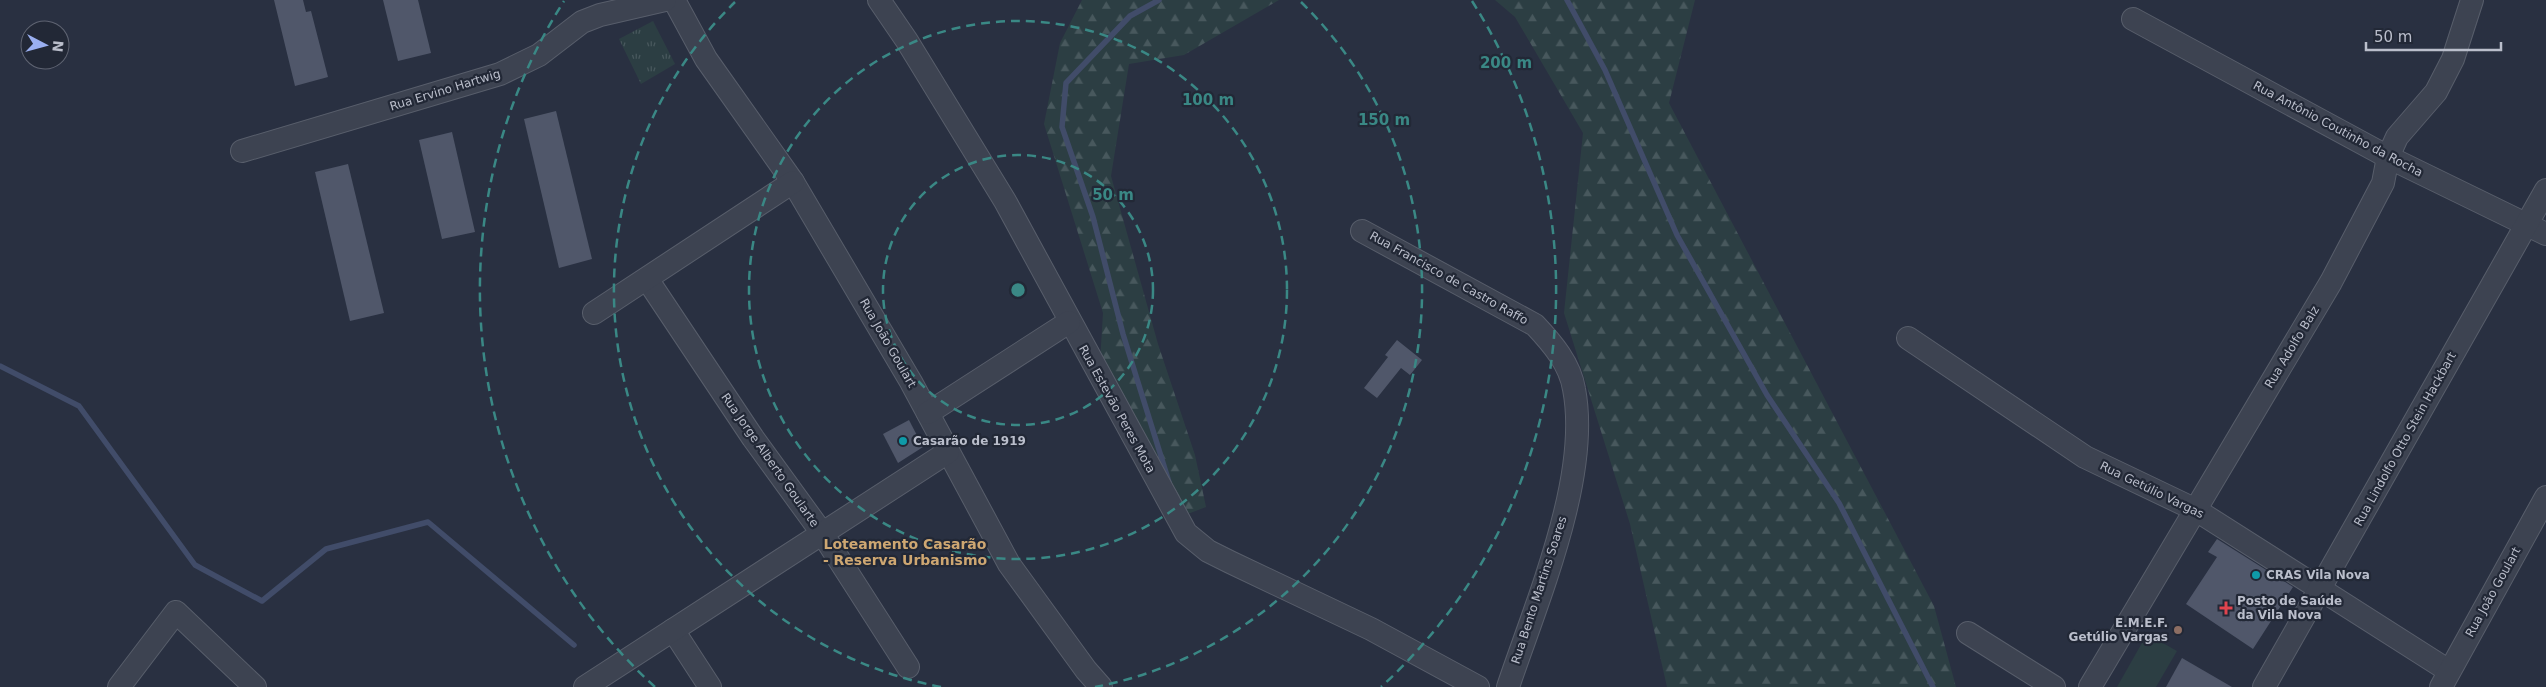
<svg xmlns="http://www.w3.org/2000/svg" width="2546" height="687" font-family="'DejaVu Sans',sans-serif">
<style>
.grass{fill:#2c3e43}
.forest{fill:url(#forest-firs)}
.park{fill:url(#park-tufts)}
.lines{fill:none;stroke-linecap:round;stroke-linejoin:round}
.stream{stroke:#414c69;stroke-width:5.5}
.building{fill:#50576a}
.minor-casing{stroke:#585e6b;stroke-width:24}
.minor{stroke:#3d4351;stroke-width:22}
.ring{fill:none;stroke:#3a8885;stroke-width:2.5;stroke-dasharray:9 6}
.culture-dot{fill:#0f9aa8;stroke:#222836;stroke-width:2}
.health-dot{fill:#e0444e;stroke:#222836;stroke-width:2}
.education-dot{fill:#8d6e63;stroke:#222836;stroke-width:2}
.labels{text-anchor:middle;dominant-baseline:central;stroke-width:4.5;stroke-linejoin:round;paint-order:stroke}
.street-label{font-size:12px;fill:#babecb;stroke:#222836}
.poi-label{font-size:12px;font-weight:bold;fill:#babecb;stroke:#222836;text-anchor:start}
.neighbourhood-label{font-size:14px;font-weight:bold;fill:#cea772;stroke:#222836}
.centre{fill:#3a8885;stroke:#222836;stroke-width:2.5}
.ring-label{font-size:15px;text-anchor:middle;font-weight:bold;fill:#3a8885;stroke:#222836;stroke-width:4.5;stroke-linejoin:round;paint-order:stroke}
</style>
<defs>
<pattern id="forest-firs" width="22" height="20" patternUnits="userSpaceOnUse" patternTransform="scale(1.25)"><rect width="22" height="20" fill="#2c3e43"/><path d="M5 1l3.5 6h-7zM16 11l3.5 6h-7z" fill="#48585d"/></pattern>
<pattern id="park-tufts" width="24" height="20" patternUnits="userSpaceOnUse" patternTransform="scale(1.25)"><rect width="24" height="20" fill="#2c3e43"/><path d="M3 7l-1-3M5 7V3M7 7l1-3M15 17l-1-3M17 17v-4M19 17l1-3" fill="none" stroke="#48585d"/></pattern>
</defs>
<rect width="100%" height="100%" fill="#293041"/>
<polygon class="grass" points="2147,634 2177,651 2156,687 2117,687"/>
<g class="forest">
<polygon points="1082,0 1279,0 1184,55 1129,64 1111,176 1158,344 1195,455 1206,507 1185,515 1100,362 1103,313 1044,124 1060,43"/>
<polygon points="1495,0 1695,0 1669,103 1934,606 1956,687 1667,687 1630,524 1564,313 1583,133 1515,17"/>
</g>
<polygon class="park" points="653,21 675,64 641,84 619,39"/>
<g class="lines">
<g class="stream">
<polyline points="1159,0 1130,16 1066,83 1062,127 1093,217 1123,334 1169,482"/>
<polyline points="1567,0 1605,70 1677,235 1767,395 1839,503 1933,687"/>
<polyline points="0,366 79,406 195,565 262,601 326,549 428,522 574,645"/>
</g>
</g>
<g class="building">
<polygon points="274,0 303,0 306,12 311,11 328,77 295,86"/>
<polygon points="383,0 418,0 431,53 398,61"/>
<polygon points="556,111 592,259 559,268 524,119"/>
<polygon points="452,132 475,232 442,239 419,140"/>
<polygon points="348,164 384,313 350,321 315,172"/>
<polygon points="1397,340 1422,360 1410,375 1401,368 1377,398 1364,388 1388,357 1385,355"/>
<polygon points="909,420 923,447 898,463 883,434"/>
<polygon points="2217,539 2293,587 2253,649 2186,604 2217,557 2208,552"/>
<polygon points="2182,658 2232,687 2166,687"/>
</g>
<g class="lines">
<g class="minor-casing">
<g id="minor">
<polyline points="674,0 706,59 793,182 911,382 1009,564 1086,670 1101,687"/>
<polyline points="879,0 907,41 1005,201 1186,533 1208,551 1230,562 1371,629 1478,687"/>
<polyline points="2133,19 2388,157 2546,234"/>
<polyline points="242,151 500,74 539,55 582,22 600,15 665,0"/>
<path d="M1362,231L1535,325C1552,343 1570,364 1574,389C1591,477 1536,603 1508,687"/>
<polyline points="647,279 753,438 822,533 908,667"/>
<polyline points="594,313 793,182"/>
<polyline points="1908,338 2085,457 2196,510 2449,671"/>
<polyline points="928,413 1069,322"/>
<polyline points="673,630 710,687"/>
<polyline points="1968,633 2054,687"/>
<polyline points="119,687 176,612 255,687"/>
<polyline points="585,687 948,452"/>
<polyline points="2090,687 2331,282 2383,183 2388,157 2397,137 2436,92 2453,59 2472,0"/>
<polyline points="2264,687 2546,190"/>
<polyline points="2441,687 2546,497"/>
</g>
</g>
<use href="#minor" class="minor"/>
</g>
<g class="ring">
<circle cx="1018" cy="290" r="135"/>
<circle cx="1018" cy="290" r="269"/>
<path d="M941 687A404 404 0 0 1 735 2M1301 2A404 404 0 0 1 1095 687"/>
<path d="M655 687A538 538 0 0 1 564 1M1472 1A538 538 0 0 1 1381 687"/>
</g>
<g class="culture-dot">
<circle cx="903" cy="441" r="5"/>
<circle cx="2256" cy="575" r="5"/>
</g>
<path class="health-dot" d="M2223.5 600.5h5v5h5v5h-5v5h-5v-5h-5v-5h5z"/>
<circle class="education-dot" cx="2178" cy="630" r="5"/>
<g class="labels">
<g class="street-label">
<text transform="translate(445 90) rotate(-17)">Rua Ervino Hartwig</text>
<text transform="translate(2338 129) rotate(28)">Rua Antônio Coutinho da Rocha</text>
<text transform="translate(1449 278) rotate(29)">Rua Francisco de Castro Raffo</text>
<text transform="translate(888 343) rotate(60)">Rua João Goulart</text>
<text transform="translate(2292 347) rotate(-59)">Rua Adolfo Balz</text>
<text transform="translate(1117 409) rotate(61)">Rua Estevão Peres Mota</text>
<text transform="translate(2405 439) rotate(-61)">Rua Lindolfo Otto Stein Hackbart</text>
<text transform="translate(770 460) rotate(55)">Rua Jorge Alberto Goularte</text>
<text transform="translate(2152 490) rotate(26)">Rua Getúlio Vargas</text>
<text transform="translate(1539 590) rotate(-72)">Rua Bento Martins Soares</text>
<text transform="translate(2493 592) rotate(-61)">Rua João Goulart</text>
</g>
<g class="poi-label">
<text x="913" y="441">Casarão de 1919</text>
<text x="2266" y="575">CRAS Vila Nova</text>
<text x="2237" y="601">Posto de Saúde<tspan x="2237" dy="14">da Vila Nova</tspan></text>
<text x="2168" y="623" text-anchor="end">E.M.E.F.<tspan x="2168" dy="14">Getúlio Vargas</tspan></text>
</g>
<g class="neighbourhood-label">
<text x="905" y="544">Loteamento Casarão<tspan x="905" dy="16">- Reserva Urbanismo</tspan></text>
</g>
</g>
<circle cx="1018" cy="290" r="8" class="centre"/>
<g class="ring-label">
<text x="1506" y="68">200 m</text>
<text x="1208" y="105">100 m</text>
<text x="1384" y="125">150 m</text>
<text x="1113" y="200">50 m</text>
</g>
<g transform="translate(45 45) rotate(96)"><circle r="24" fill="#222836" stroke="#5f6472"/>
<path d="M0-4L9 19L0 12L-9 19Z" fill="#9aaff0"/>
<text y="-8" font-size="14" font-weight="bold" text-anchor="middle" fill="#babecb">N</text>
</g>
<path d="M2366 42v8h135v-8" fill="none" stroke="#babecb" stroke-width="2.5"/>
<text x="2374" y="42" font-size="15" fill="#babecb" stroke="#222836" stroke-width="4" paint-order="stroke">50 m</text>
</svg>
